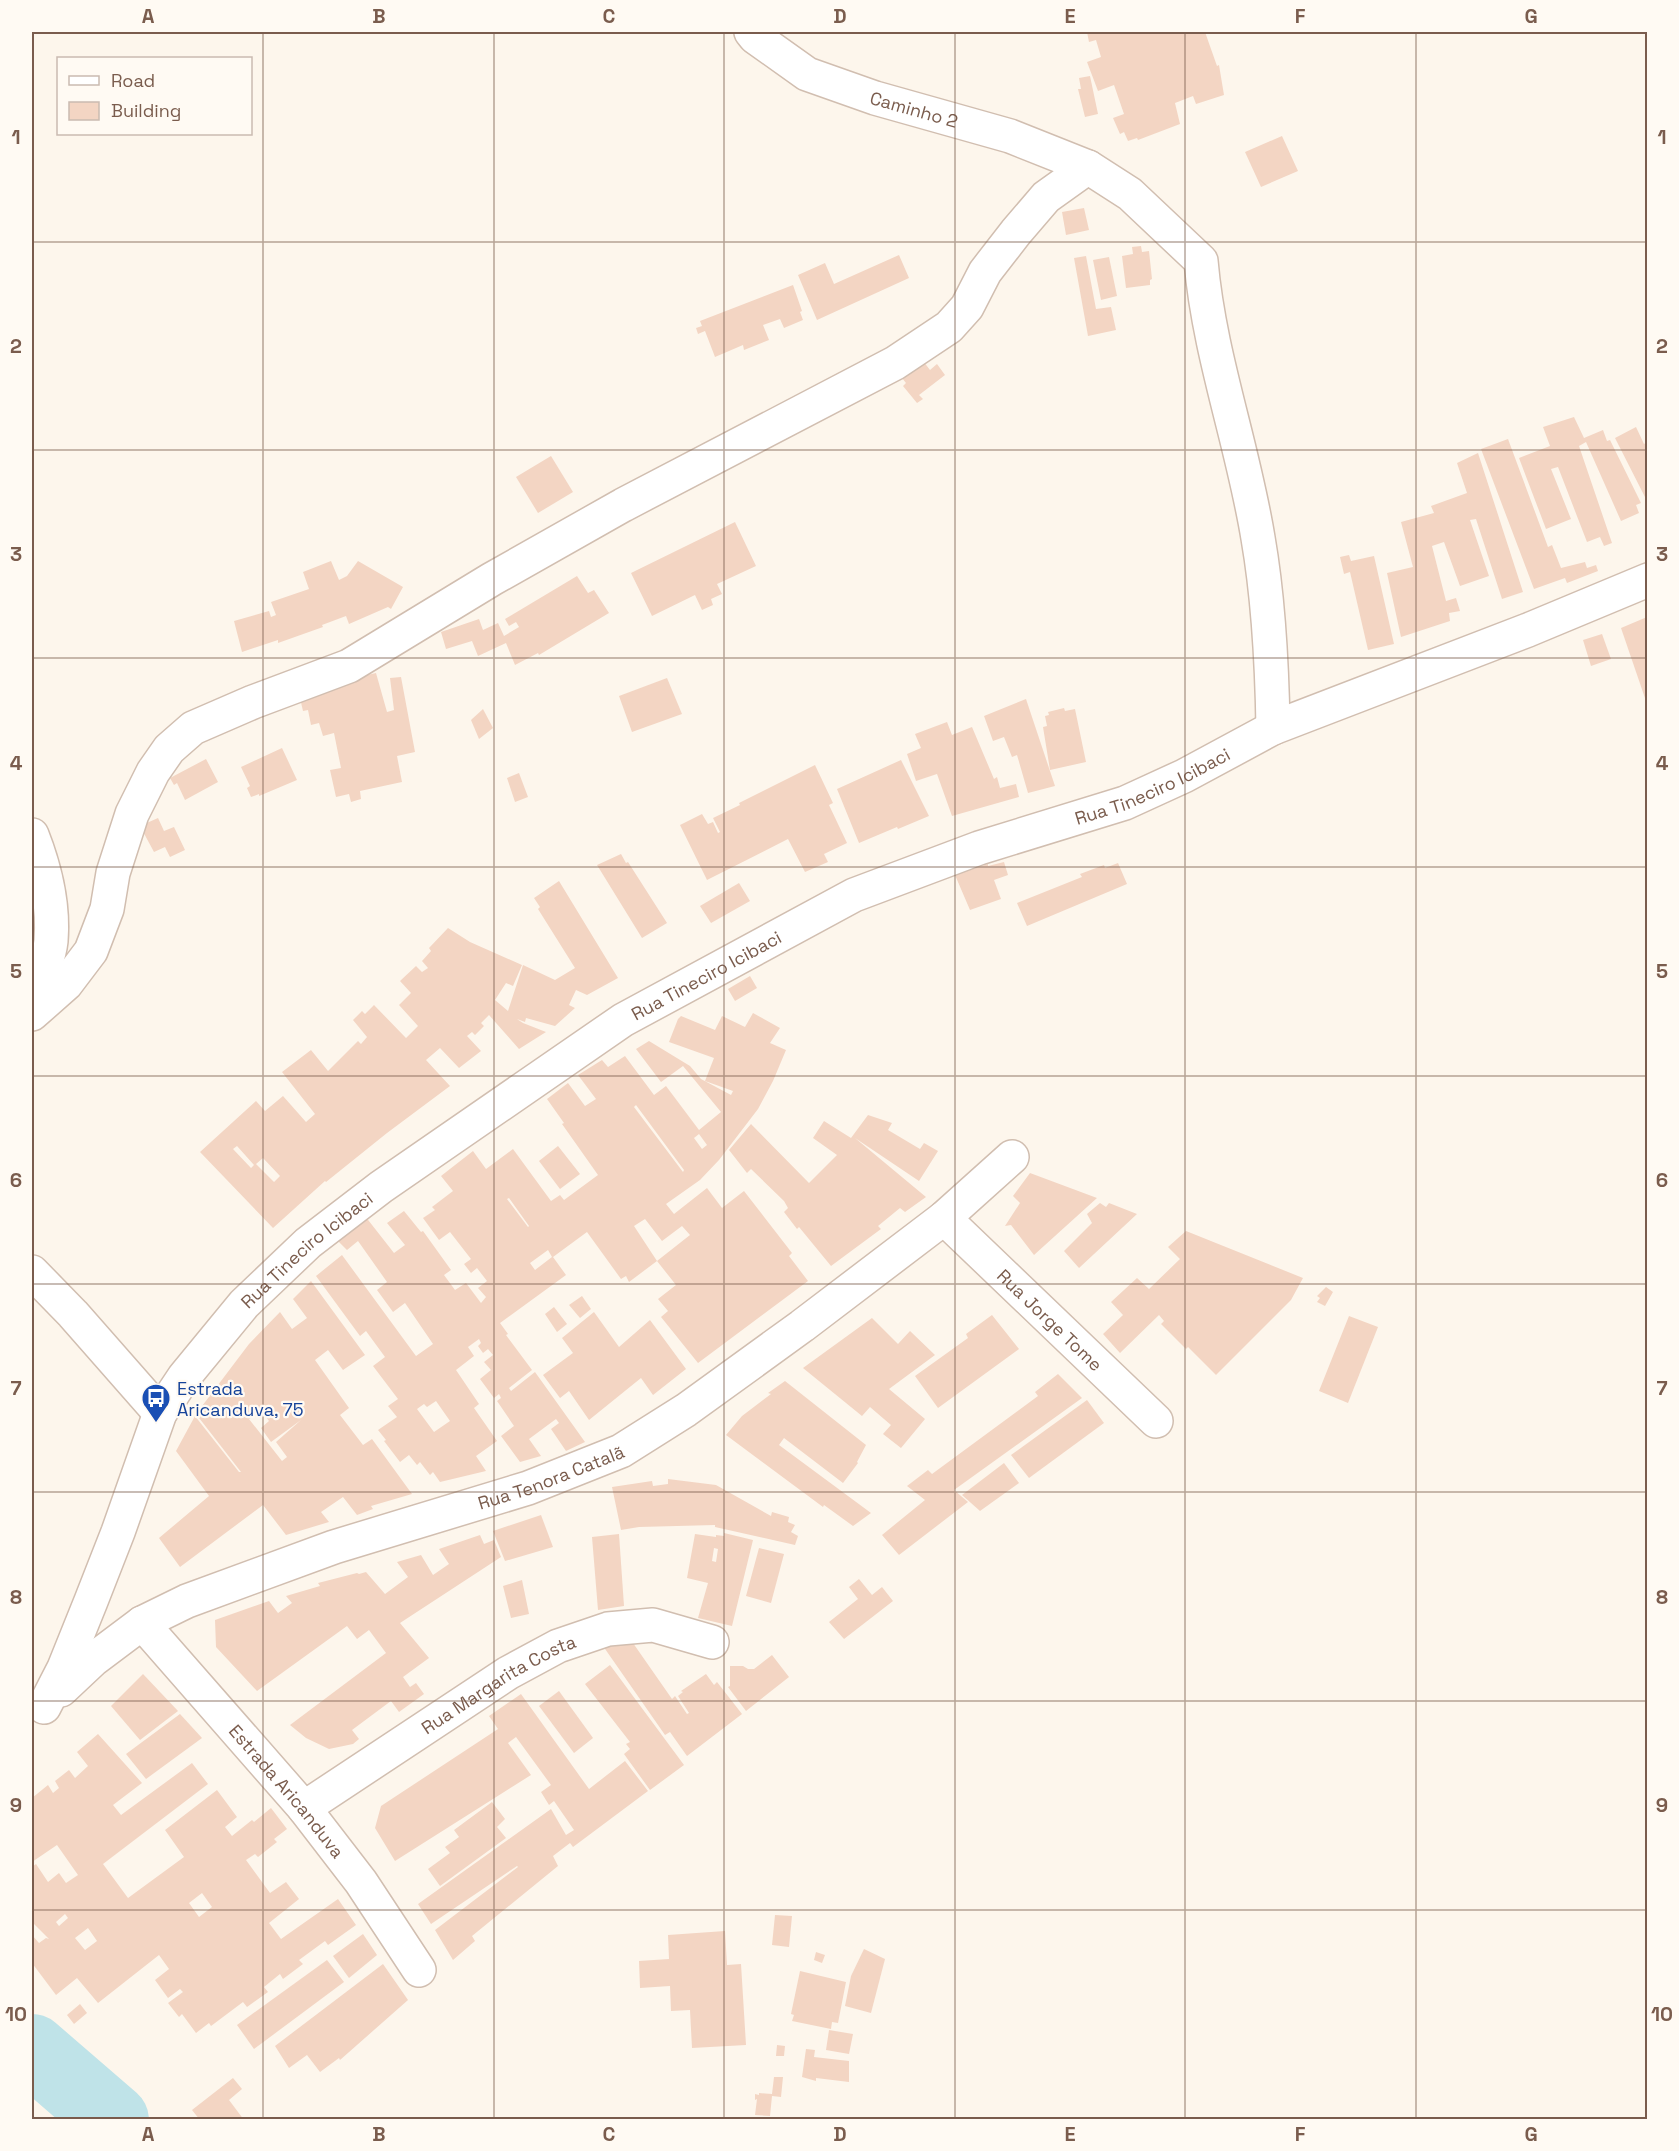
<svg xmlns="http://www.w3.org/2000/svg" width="1679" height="2151" font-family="'Space Grotesk',sans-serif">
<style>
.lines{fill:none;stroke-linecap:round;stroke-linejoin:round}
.river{stroke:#bfe3e8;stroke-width:72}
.building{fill:#f3d5c3;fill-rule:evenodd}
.minor-casing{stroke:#d1beb0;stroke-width:36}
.minor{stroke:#fff;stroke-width:33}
.grid{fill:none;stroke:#7a5c4d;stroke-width:1.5;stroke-opacity:0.55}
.labels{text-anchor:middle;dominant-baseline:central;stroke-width:4.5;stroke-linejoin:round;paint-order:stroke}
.street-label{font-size:18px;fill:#7a5c4d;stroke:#fffaf3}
.transit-label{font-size:18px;fill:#164399;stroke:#fffaf3;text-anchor:start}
.neatline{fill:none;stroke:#7a5c4d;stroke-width:2}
.grid-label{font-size:20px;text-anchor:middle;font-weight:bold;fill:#7a5c4d}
</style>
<rect width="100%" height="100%" fill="#fdf6ec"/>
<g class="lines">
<polyline class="river" points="32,2050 113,2120"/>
</g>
<g class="building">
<polygon points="1087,32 1205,32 1217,66 1219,65 1224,95 1196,104 1193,96 1175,103 1180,124 1138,140 1137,138 1128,141 1124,132 1120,134 1113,118 1124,114 1114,85 1098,91 1087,62 1101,57 1096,40 1089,42"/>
<polygon points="1090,76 1098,114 1085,117 1078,89 1081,89 1079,78"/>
<polygon points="1282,136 1298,171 1261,187 1245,152"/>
<polygon points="1084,208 1089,230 1066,235 1062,212"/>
<polygon points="1141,246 1142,252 1149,251 1152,279 1150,280 1150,285 1126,288 1122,256 1133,254 1132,247"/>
<polygon points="899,255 909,278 817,320 798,275 825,263 834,284"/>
<polygon points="1086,256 1096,309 1111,307 1116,330 1088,336 1074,258"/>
<polygon points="1109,257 1117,296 1101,300 1093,260"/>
<polygon points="793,285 802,311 800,312 803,320 784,328 780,319 763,325 769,340 744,350 743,345 715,357 705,331 698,334 696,328 702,326 700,321"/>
<polygon points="920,357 930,370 937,364 945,375 919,395 923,399 917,403 903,386 906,383 898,373"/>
<polygon points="1574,417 1584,438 1603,430 1607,441 1610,440 1641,503 1636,505 1639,513 1621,521 1586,442 1579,446 1612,543 1604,546 1600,537 1587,542 1558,467 1551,469 1571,519 1546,529 1519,458 1550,446 1543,427"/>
<polygon points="1636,427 1644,444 1647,442 1647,501 1615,438"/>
<polygon points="1508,439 1548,547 1552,545 1561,568 1585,562 1587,568 1596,565 1598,571 1567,583 1565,578 1534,589 1481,449"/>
<polygon points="1478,453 1523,592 1502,599 1476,519 1470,520 1489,576 1460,586 1444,542 1432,546 1446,601 1456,598 1460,611 1449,613 1450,621 1401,637 1387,573 1413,567 1401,522 1434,513 1431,506 1467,493 1457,463"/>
<polygon points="551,456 573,492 538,513 516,477"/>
<polygon points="735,522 756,566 717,584 722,594 711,599 713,605 702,610 695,595 652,616 631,573"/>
<polygon points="1349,555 1351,561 1374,556 1394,644 1368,650 1350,572 1344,574 1340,557"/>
<polygon points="331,561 339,580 347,576 358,561 403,587 391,609 388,607 349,624 346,616 322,625 323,627 278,643 278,640 242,652 234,621 269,611 271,617 276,615 271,602 309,589 303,572"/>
<polygon points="577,576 588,593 594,590 609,613 539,655 538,653 515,665 506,643 478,656 472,641 446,649 441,632 479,619 483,630 498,623 504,636 519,627 516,622 509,626 505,619"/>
<polygon points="1647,617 1647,704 1621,628"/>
<polygon points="1602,634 1611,659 1591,666 1583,640"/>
<polygon points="376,673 387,712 394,710 390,678 401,677 415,752 397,756 402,782 360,791 361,799 351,802 349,794 336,797 330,770 341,768 334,733 323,736 319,723 311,725 308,710 303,711 299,694 323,685"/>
<polygon points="667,678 682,714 632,732 619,696"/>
<polygon points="1026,699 1055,786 1028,793 1017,755 1012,757 1004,737 993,741 984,716"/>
<polygon points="1064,708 1065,711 1075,709 1086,762 1050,770 1043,727 1047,726 1045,716 1049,715 1048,712"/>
<polygon points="483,709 493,728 479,739 471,720"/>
<polygon points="947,722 952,735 972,727 994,779 997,777 1000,788 1016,784 1019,797 952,816 937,774 916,781 907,754 921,748 915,734"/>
<polygon points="282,748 297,780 259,796 259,794 251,797 247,788 250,786 241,767"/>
<polygon points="206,759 218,782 185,800 177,783 174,785 170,778"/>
<polygon points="901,760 929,816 898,829 897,827 859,843 837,789"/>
<polygon points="815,765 833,803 829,805 847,843 824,854 828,862 805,872 788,839 707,880 680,825 702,814 708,824 713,822 718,833 720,832 713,818 740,805 739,803"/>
<polygon points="519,773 528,797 515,802 507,778"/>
<polygon points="158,818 164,831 174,827 185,850 170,857 165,847 154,852 140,826"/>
<polygon points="621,854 626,863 628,862 667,923 642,938 597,865"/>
<polygon points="1004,862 1008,875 994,880 1001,899 970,910 955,875 988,864 988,866"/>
<polygon points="1118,863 1127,884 1027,926 1017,903 1082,877 1080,874 1104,865 1105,868"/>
<path d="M559,881L618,978L587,995L576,990L569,1005L575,1008L555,1026L526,1018L525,1022L517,1019L523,1023L546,1032L519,1049L489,1015L481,1023L484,1026L475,1035L472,1032L467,1036L481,1051L459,1068L440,1048L426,1060L450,1086L387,1133L326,1182L325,1181L273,1228L200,1152L256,1101L265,1111L283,1096L306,1122L315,1114L282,1072L311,1050L328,1071L358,1041L361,1044L367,1037L353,1020L362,1011L365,1014L374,1005L406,1038L418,1026L399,1005L411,993L400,981L416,966L422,972L428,968L422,961L431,951L429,948L448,928L470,942L522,965L513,986L506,983L495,1000L508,1011L523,965L555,980L575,968L538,909L540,907L534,898ZM237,1146L254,1165L251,1168L233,1149ZM263,1158L280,1176L274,1182L256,1164Z"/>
<polygon points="739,883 750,901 711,923 700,906"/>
<polygon points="750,976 757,988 735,1001 728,989"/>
<path d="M753,1013L780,1028L770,1043L786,1050L773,1081L758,1109L719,1160L700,1180L666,1204L674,1214L707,1188L722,1208L744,1191L792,1253L789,1256L808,1281L698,1363L661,1317L668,1311L658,1299L676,1285L657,1261L690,1235L682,1226L662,1241L645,1219L634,1226L657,1261L629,1282L626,1276L621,1279L587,1232L553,1257L566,1275L500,1323L508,1334L506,1335L532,1370L509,1388L511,1391L535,1372L585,1442L566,1451L551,1429L559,1423L556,1419L529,1439L541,1456L520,1462L501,1436L514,1426L497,1401L501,1398L499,1394L494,1398L480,1379L491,1370L484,1362L493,1355L488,1349L483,1353L478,1346L481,1343L479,1339L468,1347L474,1356L456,1370L479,1404L474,1408L497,1441L476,1456L486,1471L440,1482L433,1472L430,1475L420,1462L417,1465L409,1455L400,1462L384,1441L386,1440L378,1430L397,1417L388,1406L398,1399L373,1366L385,1357L366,1331L360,1336L316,1276L342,1255L416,1356L433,1344L405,1303L393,1312L377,1290L387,1282L358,1241L347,1250L337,1240L365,1216L394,1253L405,1245L387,1223L404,1211L421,1232L423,1231L451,1270L444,1275L455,1290L466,1283L481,1303L486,1297L478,1288L487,1281L477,1268L471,1273L464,1264L471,1259L450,1232L439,1240L423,1218L435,1210L432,1207L453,1191L441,1176L473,1151L486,1169L513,1149L551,1201L560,1195L564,1200L598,1175L562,1124L564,1123L547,1099L568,1083L585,1106L596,1099L578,1075L602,1060L608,1067L625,1056L654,1095L666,1086L699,1130L721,1112L683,1066L661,1082L636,1049L649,1041L690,1066L701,1079L731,1095L733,1091L705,1081L714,1058L669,1042L678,1019L681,1016L715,1030L722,1016L745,1027ZM636,1105L684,1170L683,1172L634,1107ZM699,1134L707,1145L702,1149L694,1138ZM509,1198L529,1226L528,1227L507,1199ZM548,1250L552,1257L535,1270L530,1263ZM436,1401L450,1421L434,1432L417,1409L424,1404L427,1407Z"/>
<polygon points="868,1115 892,1123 888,1130 920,1149 924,1143 938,1151 919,1181 855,1138 926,1197 905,1212 900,1208 878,1226 881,1229 831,1266 799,1227 797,1229 784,1212 788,1208 784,1201 751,1169 747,1173 729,1150 751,1124 809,1183 837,1155 813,1138 824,1121 851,1138"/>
<polygon points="558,1146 580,1174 560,1189 539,1161"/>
<polygon points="1030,1173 1097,1198 1034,1255 1011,1225 1005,1226 1020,1203 1013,1196"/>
<polygon points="1100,1203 1106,1207 1109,1203 1137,1214 1079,1268 1064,1251 1092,1223 1087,1214"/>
<polygon points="1186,1231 1303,1278 1291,1300 1216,1375 1188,1347 1186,1349 1161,1324 1164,1321 1159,1315 1120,1353 1103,1334 1123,1315 1111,1302 1137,1278 1149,1289 1180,1259 1168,1247"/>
<path d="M311,1281L365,1355L343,1370L328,1350L315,1360L349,1408L340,1415L363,1445L372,1439L412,1494L371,1506L373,1509L357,1515L343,1497L321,1512L329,1522L286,1535L263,1505L180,1567L159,1538L209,1496L176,1451L195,1416L239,1472H241L196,1414L249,1344L280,1312L292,1329L307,1318L293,1299ZM259,1413L261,1415L263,1413L269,1421L261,1428L271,1442L301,1420L276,1442L287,1457L282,1461L249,1419Z"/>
<polygon points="1326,1287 1333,1292 1325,1306 1317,1302 1320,1298 1317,1296"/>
<polygon points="582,1296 591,1309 580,1318 569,1305"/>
<polygon points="554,1307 567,1324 557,1332 545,1314"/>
<polygon points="594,1312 619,1347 650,1320 686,1369 653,1395 641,1378 589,1420 569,1391 560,1398 543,1375 573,1353 562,1338"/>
<polygon points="992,1315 1019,1349 938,1408 915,1376 968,1338 966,1334"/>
<polygon points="1349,1316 1378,1327 1348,1403 1319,1391"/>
<polygon points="872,1318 898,1344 910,1331 935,1355 889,1389 925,1419 901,1448 883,1434 891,1425 870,1407 862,1416 803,1368"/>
<polygon points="1058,1374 1082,1398 954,1490 968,1502 899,1555 882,1535 925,1500 907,1486 928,1470 932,1474 1038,1396 1035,1392"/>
<polygon points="785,1381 866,1445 857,1462 858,1463 843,1483 784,1438 779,1445 871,1513 853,1526 824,1505 823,1507 726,1435 742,1416 771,1394 768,1393"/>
<polygon points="1087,1400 1104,1423 1029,1478 1011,1455"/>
<polygon points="1004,1463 1019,1483 980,1511 962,1495"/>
<polygon points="668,1479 716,1485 771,1516 772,1512 789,1517 788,1522 795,1525 791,1532 798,1536 795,1545 715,1527 715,1525 639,1527 621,1530 612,1487 652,1481 653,1486 668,1484"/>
<polygon points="541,1515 553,1547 505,1561 493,1531"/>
<path d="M724,1533L753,1540L732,1626L698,1618L708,1583L687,1578L695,1534L716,1537V1535L724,1536ZM714,1548L718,1549L716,1562L712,1561Z"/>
<polygon points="619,1534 624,1606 598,1610 592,1537"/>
<polygon points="480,1535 484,1544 494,1540 501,1557 400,1623 429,1658 403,1677 410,1687 416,1683 424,1694 399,1712 391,1701 352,1730 359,1739 353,1744 329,1749 306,1738 290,1725 386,1653 369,1630 357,1639 347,1626 257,1691 216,1647 215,1620 269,1601 278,1613 292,1603 286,1596 320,1586 318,1583 357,1573 359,1574 366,1572 385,1594 408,1577 397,1562 421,1555 433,1575 449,1564 439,1549"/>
<polygon points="759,1548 784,1554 771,1603 746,1596"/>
<polygon points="859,1579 872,1595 882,1587 893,1601 844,1639 829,1622 858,1599 849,1587"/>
<polygon points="522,1580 529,1614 511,1618 503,1586"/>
<polygon points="626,1633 672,1699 675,1696 687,1714 689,1713 678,1696 683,1692 681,1691 706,1674 714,1685 717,1682 742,1714 687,1756 670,1732 665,1735 603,1646"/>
<polygon points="772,1655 789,1677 746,1711 728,1687 730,1686 730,1666 743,1666 748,1669 754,1669"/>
<polygon points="610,1665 684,1765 650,1790 624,1754 630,1749 626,1744 630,1742 585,1684"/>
<polygon points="143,1674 178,1711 140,1740 111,1706"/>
<polygon points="559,1691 593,1738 574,1753 539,1706"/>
<polygon points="521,1694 589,1789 625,1761 648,1791 573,1847 570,1843 553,1856 558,1866 472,1936 475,1941 453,1960 435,1930 518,1867 517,1866 431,1924 418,1904 551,1809 566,1835 574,1830 554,1801 549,1805 541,1792 551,1785 516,1737 508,1743 531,1775 395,1861 375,1828 381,1806 498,1729 489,1716"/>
<polygon points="180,1714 202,1738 146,1779 126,1754"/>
<path d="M98,1734L142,1783L113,1805L121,1815L192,1763L208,1784L103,1864L128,1898L184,1857L165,1830L217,1790L237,1817L225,1827L232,1836L252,1820L254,1822L271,1808L287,1829L274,1839L277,1842L258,1857L255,1854L246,1860L270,1893L286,1882L299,1899L269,1923L281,1939L338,1899L356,1925L328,1945L325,1941L299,1960L303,1964L283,1979L280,1974L264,1987L268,1992L247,2007L243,2002L211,2026L209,2023L196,2033L182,2014L179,2017L168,2003L183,1992L180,1989L168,1998L155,1980L169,1969L159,1955L98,2003L77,1978L56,1995L32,1963V1935L39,1943L46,1938L49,1939L33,1923L32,1924V1867L36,1864L48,1882L59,1873L66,1883L78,1875L57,1845L32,1862V1798L48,1785L53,1793L59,1788L55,1781L69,1770L75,1778L88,1766L77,1752ZM202,1893L212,1907L199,1917L189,1903ZM65,1914L68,1918L59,1926L56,1922ZM88,1928L97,1941L85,1950L75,1938Z"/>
<polygon points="492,1802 505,1819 497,1827 506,1838 440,1886 428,1869 450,1853 445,1847 459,1837 454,1830"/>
<polygon points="775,1915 792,1916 789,1947 772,1945"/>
<polygon points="725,1931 727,1965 741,1964 746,2045 692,2048 690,2010 671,2011 670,1986 640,1988 639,1961 669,1959 668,1935"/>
<polygon points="363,1934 377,1955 349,1978 333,1956"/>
<polygon points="864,1949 885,1959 871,2013 845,2006 851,1976"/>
<polygon points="816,1952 825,1955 822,1963 814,1960"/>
<polygon points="327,1960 344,1982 254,2049 237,2025"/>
<polygon points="383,1964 408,2000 340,2060 339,2058 320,2072 307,2055 289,2068 275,2046"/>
<polygon points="800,1971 846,1982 838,2023 832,2022 831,2029 792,2021 794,2015 791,2014"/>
<polygon points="80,2004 87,2013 74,2024 67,2015"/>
<polygon points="829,2030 853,2034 849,2054 826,2050"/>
<polygon points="777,2045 785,2046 784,2056 776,2056"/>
<polygon points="806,2049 815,2050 814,2057 849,2061 849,2082 816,2078 816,2081 802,2077"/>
<polygon points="774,2077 783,2077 781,2097 772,2096 770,2116 755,2115 757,2099 755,2100 755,2094 759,2095 759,2093 772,2094"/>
<polygon points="233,2078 242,2089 229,2100 244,2120 200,2120 192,2110"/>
</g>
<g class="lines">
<g class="minor-casing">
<g id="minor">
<path id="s1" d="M751,32L755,37L807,74L875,98L1010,136L1088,167L1130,194L1201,261C1209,355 1243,445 1258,538C1269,601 1272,664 1273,728"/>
<path d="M32,835C45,868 54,905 51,941C49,959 40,979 32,994"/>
<polyline points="32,1014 66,984 91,951 107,909 113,873 132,814 153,772 169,749 193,728 253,702 349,666 492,579 623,505 895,363 949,327 967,307 985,272 1016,232 1046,197 1088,167"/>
<path id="s2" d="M944,1218L1156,1421"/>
<polyline points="32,1272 73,1314 160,1413"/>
<path id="s3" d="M142,1623L304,1808L361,1882L419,1970"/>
<path id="s4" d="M61,1690L94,1659L142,1623L187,1601L334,1547L528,1488L621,1451L686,1410L802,1326L944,1218L1012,1157"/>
<path id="s5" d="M44,1707L64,1668L91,1601L118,1532L160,1413L184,1377L244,1304L308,1243L381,1187L623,1020L854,895L979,848L1125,803L1184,776L1273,728L1528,630L1648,580"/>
<path id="s6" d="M304,1808L508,1673L558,1646L608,1629L653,1625L712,1642"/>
</g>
</g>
<use href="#minor" class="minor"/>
</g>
<path class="grid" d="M263,32V2120M494,32V2120M724,32V2120M955,32V2120M1185,32V2120M1416,32V2120M32,242H1648M32,450H1648M32,658H1648M32,867H1648M32,1076H1648M32,1284H1648M32,1492H1648M32,1701H1648M32,1910H1648"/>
<defs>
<g id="bus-pin" transform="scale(1.5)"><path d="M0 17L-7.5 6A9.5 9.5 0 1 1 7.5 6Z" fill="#1a4fb4" stroke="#fffaf3"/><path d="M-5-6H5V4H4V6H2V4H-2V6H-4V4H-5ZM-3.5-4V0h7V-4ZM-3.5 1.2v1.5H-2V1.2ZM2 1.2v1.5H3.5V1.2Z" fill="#fff"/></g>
</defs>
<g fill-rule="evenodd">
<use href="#bus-pin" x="156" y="1398"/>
</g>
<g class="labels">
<g class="street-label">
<text stroke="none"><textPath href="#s1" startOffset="183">Caminho 2</textPath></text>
<text stroke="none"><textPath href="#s5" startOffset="1509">Rua Tineciro Icibaci</textPath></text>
<text stroke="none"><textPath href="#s5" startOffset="1023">Rua Tineciro Icibaci</textPath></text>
<text stroke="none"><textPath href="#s5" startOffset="537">Rua Tineciro Icibaci</textPath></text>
<text stroke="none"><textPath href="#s2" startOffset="147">Rua Jorge Tome</textPath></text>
<text stroke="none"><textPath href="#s4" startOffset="540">Rua Tenora Catalã</textPath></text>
<text stroke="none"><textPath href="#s6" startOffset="231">Rua Margarita Costa</textPath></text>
<text stroke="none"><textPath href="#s3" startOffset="222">Estrada Aricanduva</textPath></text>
</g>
<g class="transit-label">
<text x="177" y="1388">Estrada<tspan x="177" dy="21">Aricanduva, 75</tspan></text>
</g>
</g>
<rect width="1679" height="2151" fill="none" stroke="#fffaf3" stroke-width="66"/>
<rect x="57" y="57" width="195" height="78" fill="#fffaf3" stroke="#cabbb1" stroke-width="1.5"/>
<rect x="69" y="76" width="30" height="9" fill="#ffffff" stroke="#cabbb1" stroke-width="1.5"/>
<text x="111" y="87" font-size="18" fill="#7a5c4d">Road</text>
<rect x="69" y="102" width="30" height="18" fill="#f3d5c3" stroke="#cabbb1" stroke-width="1.5"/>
<text x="111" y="117" font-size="18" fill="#7a5c4d">Building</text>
<rect x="33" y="33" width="1613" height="2085" class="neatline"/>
<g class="grid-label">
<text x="148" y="23">A</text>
<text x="379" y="23">B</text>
<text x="609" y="23">C</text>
<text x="840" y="23">D</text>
<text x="1070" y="23">E</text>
<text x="1300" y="23">F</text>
<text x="1531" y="23">G</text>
<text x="16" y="144">1</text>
<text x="1662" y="144">1</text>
<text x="16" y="353">2</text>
<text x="1662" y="353">2</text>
<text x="16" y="561">3</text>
<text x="1662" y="561">3</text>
<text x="16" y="770">4</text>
<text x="1662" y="770">4</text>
<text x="16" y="978">5</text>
<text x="1662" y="978">5</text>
<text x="16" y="1187">6</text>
<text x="1662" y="1187">6</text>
<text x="16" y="1395">7</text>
<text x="1662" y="1395">7</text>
<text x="16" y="1604">8</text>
<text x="1662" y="1604">8</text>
<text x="16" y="1812">9</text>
<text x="1662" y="1812">9</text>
<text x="16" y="2021">10</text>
<text x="1662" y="2021">10</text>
<text x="148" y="2141">A</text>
<text x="379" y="2141">B</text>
<text x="609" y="2141">C</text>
<text x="840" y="2141">D</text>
<text x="1070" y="2141">E</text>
<text x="1300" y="2141">F</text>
<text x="1531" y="2141">G</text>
</g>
</svg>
